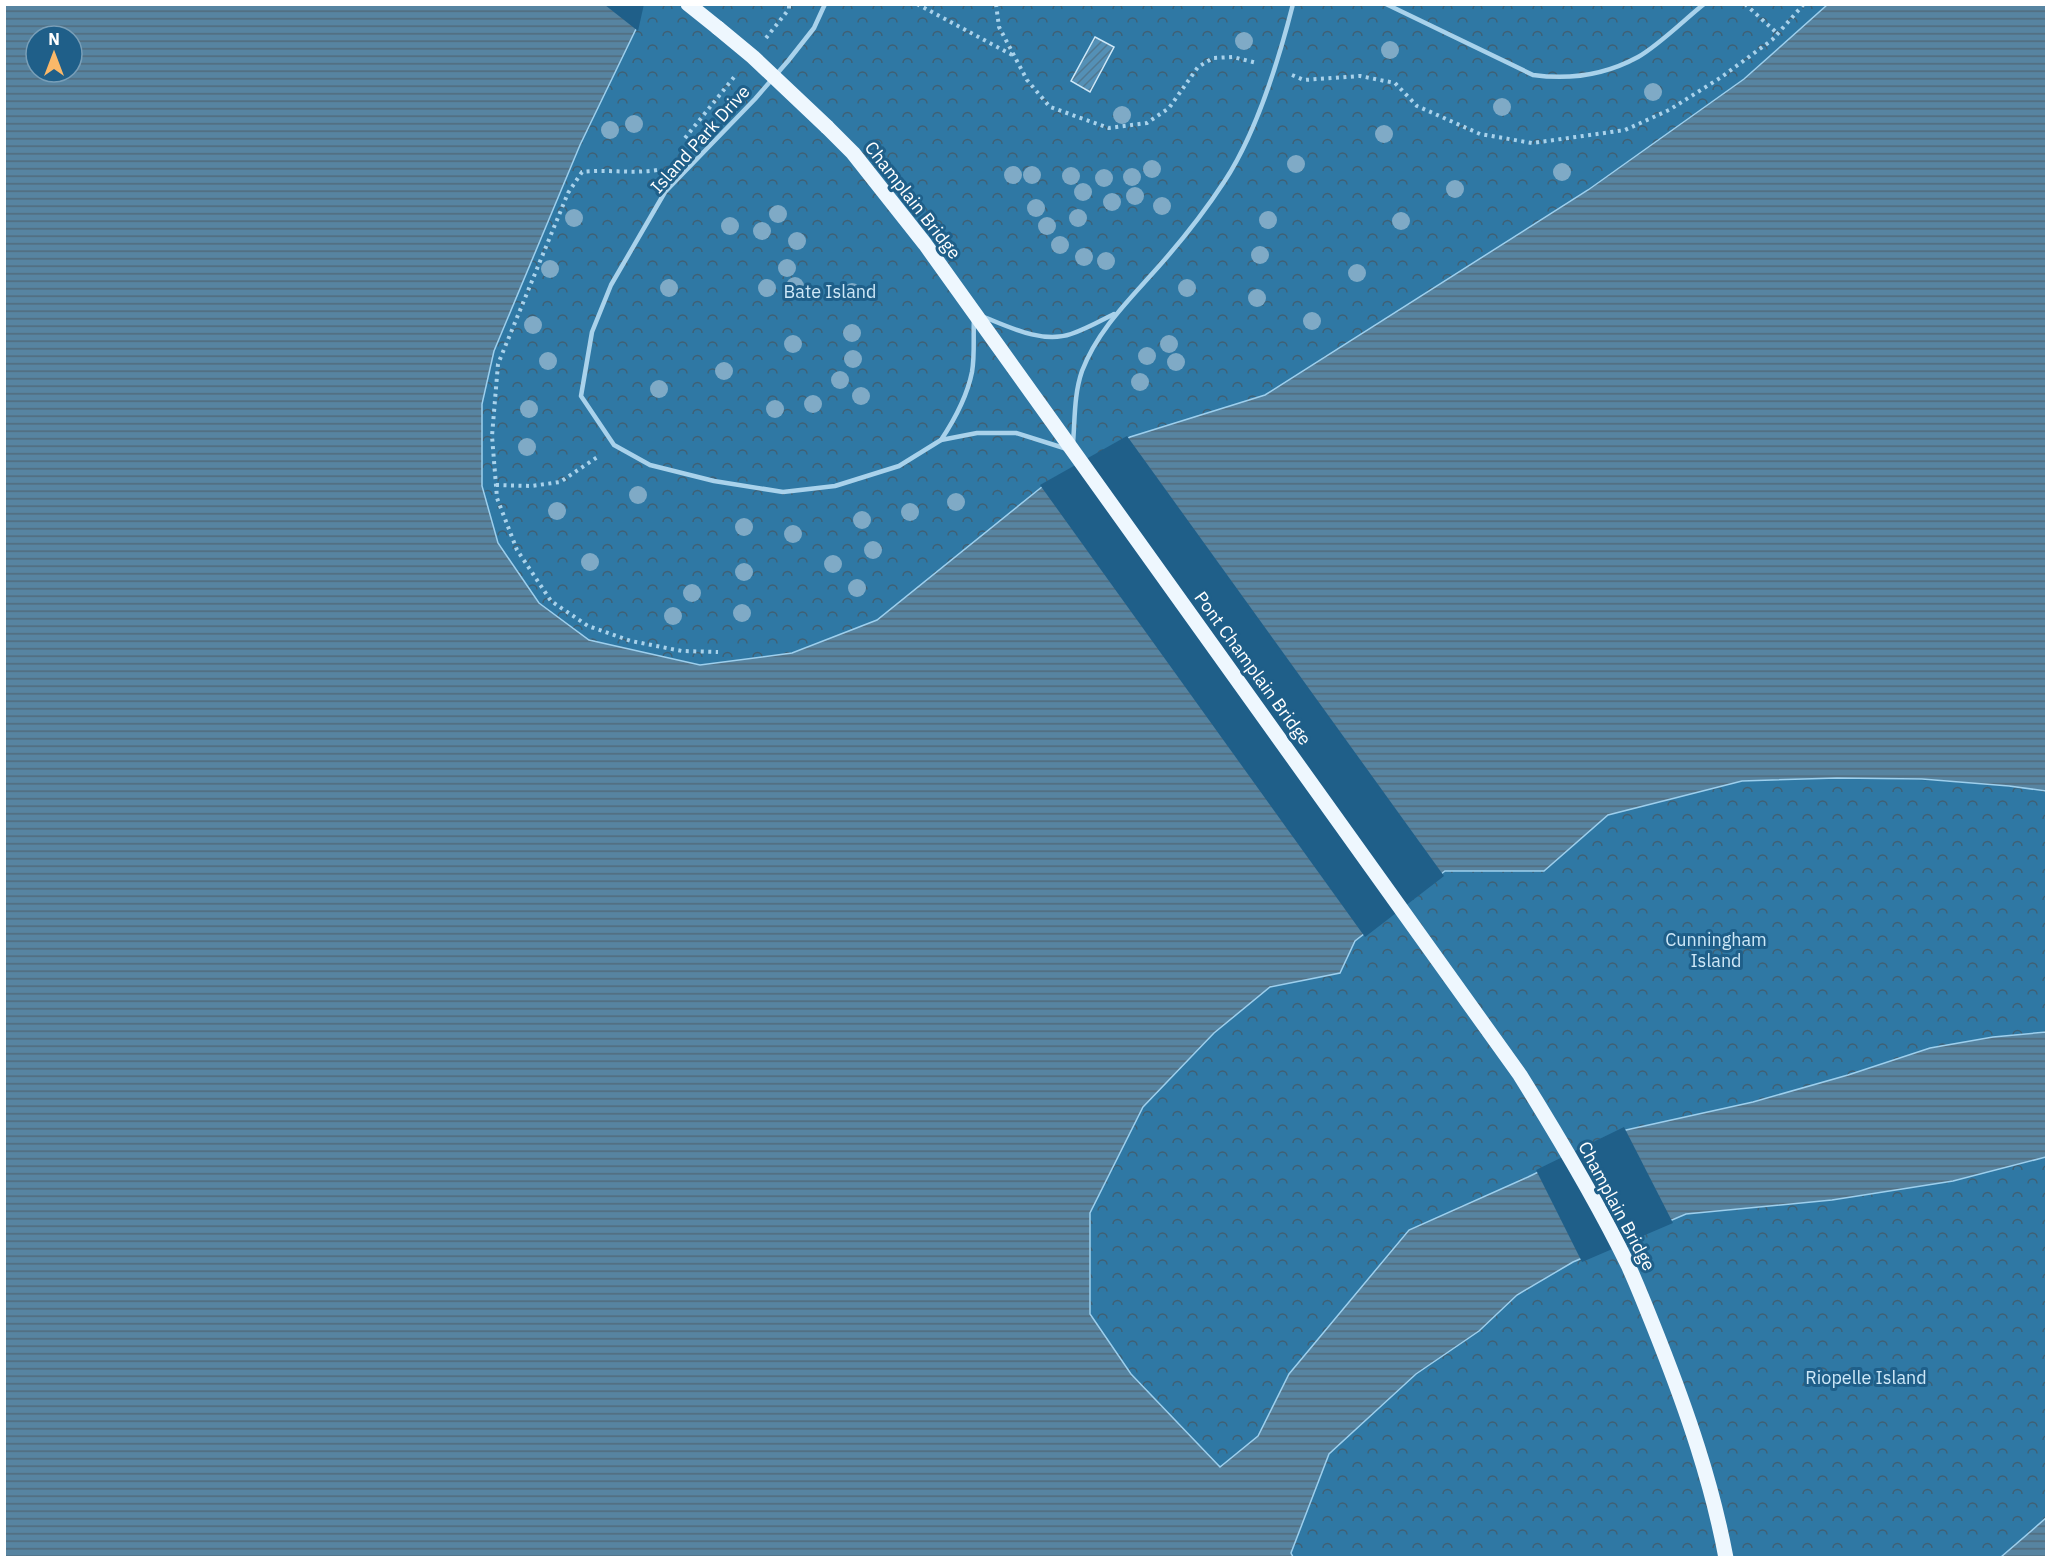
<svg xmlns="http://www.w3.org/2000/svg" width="2051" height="1562" font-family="'IBM Plex Sans',sans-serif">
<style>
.forest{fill:url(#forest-crowns)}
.water{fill:url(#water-rules);stroke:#9dcfed;stroke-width:1.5;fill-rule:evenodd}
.pier{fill:#1f5f89}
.building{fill:url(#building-hatch);stroke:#cee8f8;stroke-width:1.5}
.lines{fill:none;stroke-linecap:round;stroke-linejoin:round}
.path{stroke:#a9d2eb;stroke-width:4;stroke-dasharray:3 4.5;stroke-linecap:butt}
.lane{stroke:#a9d2eb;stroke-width:4.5}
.primary{stroke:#eef7fe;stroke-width:15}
.primary-bridge{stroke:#eef7fe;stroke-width:15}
.tree{fill:#7faac6}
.labels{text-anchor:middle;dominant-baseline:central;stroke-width:6;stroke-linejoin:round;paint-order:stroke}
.street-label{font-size:18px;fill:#fff;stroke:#1f5f89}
.park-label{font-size:18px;fill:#cee8f8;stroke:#1f5f89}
</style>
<defs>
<pattern id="forest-crowns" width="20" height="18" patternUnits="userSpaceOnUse" patternTransform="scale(1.5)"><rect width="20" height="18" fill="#2f78a4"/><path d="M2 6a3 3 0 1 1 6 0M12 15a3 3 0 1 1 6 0" fill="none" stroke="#3f6074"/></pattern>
<pattern id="water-rules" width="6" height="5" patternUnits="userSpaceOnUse" patternTransform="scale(1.5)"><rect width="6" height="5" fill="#5784a1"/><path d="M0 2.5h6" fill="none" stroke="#526b7b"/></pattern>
<pattern id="building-hatch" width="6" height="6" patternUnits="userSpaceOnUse" patternTransform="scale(1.5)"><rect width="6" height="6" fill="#5490b6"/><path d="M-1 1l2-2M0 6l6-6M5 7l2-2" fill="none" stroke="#517891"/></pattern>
</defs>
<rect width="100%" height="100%" fill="#1f5f89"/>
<g class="forest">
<polygon points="641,5 1827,5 1744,79 1588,190 1265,395 1130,437 1044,486 877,620 792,653 700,665 589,640 539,603 498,543 482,486 482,404 494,351 580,145 636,29"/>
<path d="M1837,778C1907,779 1977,781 2046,791V1032L1993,1037L1930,1048L1848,1075L1753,1102L1626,1130L1528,1177L1289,1374L1258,1436L1220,1468L1131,1374L1090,1314V1213L1143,1107L1214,1033L1270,987L1340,973L1355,941L1445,871H1544L1608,815L1742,781Z"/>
<polygon points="2046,1157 2046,1518 2001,1557 1293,1558 1291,1553 1329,1454 1416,1374 1479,1331 1517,1295 1573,1262 1686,1214 1832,1200"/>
</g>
<g class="water">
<path d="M5,5H641L636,29L580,145L494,351L482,404V486L498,543L539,603L589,640L700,665L792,653L877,620L1043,486L1130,437L1265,395L1588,190L1744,79L1827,5H2046V791L2009,786L1922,779L1837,778L1742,781L1608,815L1544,871H1445L1355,941L1340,973L1270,987L1214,1033L1143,1107L1090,1213V1314L1131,1374L1220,1467L1258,1436L1289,1374L1409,1230L1528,1177L1626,1130L1753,1102L1848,1075L1930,1048L1993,1037L2046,1032V1157L1953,1181L1832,1200L1686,1214L1573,1262L1517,1295L1479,1331L1416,1374L1329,1454L1291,1553L1293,1557L5,1558ZM36,36H72V72H36Z"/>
<polygon points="2046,1518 2046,1557 2001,1557"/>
</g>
<g class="pier">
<polygon points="644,4 638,31 605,5 605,4"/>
<polygon points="1127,436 1444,876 1365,937 1040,485"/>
<polygon points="1624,1127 1673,1223 1582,1262 1536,1170"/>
</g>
<polygon class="building" points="1095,37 1114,47 1090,92 1071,81"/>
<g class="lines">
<g class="path">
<polyline points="917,4 1014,56"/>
<polyline points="996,4 999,27 1027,80 1050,107 1109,128 1147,123 1169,108 1198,67 1213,58 1233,57 1257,63"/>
<polyline points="1745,4 1778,34"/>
<polyline points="766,38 789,9 789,4"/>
<polyline points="1292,75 1304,80 1360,76 1395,83 1417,106 1480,134 1532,143 1583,136 1625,130 1669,110 1720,78 1772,40 1804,4"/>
<polyline points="685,138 735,76"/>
<path d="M657,170C632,174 607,169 582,172L568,193L498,364L492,436L497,498L517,550L551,601L588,626L631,641L682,651L718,652"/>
<polyline points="496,485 531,486 560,482 599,456"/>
</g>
<g class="lane">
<polyline points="825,4 814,28 788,61 755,99 665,192 611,285 592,332 581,396 614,445 650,465 714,481 783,492 835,486 899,466 941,440 977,433 1016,433 1067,449"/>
<path d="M1386,4L1533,75C1569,80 1605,75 1638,57C1659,45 1684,20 1704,4"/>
<path d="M984,317C1009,327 1043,344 1071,334C1086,329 1100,321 1114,314"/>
<path d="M941,440C955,419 967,397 972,372C975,355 973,336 974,319"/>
<path d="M1073,443C1075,419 1074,394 1082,371C1098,329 1131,298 1160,265C1183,239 1205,211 1224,182C1257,132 1278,63 1293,4"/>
</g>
<g class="primary">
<polyline points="688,4 718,28"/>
<path d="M827,127L853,153L925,244L1520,1075C1558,1136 1596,1199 1628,1265C1639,1289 1649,1315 1659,1340C1687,1411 1712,1483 1726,1558"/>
</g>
<polyline class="primary-bridge" points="718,28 753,57 827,127"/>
</g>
<g class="tree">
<circle cx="1244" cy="41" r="9"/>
<circle cx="1390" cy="50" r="9"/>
<circle cx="1653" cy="92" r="9"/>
<circle cx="1502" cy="107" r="9"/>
<circle cx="1122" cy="115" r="9"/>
<circle cx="634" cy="124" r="9"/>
<circle cx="610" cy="130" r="9"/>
<circle cx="1384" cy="134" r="9"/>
<circle cx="1296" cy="164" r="9"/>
<circle cx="1152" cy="169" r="9"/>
<circle cx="1562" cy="172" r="9"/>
<circle cx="1013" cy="175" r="9"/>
<circle cx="1032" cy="175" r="9"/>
<circle cx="1071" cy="176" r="9"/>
<circle cx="1132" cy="177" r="9"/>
<circle cx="1104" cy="178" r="9"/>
<circle cx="1455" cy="189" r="9"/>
<circle cx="1083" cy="192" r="9"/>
<circle cx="1135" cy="196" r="9"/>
<circle cx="1112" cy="202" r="9"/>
<circle cx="1162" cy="206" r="9"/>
<circle cx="1036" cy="208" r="9"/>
<circle cx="778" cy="214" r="9"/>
<circle cx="574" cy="218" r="9"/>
<circle cx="1078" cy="218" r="9"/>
<circle cx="1268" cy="220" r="9"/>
<circle cx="1401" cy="221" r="9"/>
<circle cx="730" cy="226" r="9"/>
<circle cx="1047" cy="226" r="9"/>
<circle cx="762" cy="231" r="9"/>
<circle cx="797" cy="241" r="9"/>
<circle cx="1060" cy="245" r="9"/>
<circle cx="1260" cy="255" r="9"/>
<circle cx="1084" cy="257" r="9"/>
<circle cx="1106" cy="261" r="9"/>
<circle cx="787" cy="268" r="9"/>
<circle cx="550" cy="269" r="9"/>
<circle cx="1357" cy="273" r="9"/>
<circle cx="795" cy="286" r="9"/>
<circle cx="669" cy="288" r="9"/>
<circle cx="767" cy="288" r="9"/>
<circle cx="1187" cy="288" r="9"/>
<circle cx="852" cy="292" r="9"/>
<circle cx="1257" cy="298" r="9"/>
<circle cx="1312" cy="321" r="9"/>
<circle cx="533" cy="325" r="9"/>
<circle cx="852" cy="333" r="9"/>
<circle cx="793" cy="344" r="9"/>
<circle cx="1169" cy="344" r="9"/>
<circle cx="1147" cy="356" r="9"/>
<circle cx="853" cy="359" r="9"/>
<circle cx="548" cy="361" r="9"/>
<circle cx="1176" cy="362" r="9"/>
<circle cx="724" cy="371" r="9"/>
<circle cx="840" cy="380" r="9"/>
<circle cx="1140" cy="382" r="9"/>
<circle cx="659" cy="389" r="9"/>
<circle cx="861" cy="396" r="9"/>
<circle cx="813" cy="404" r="9"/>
<circle cx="529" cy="409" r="9"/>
<circle cx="775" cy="409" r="9"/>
<circle cx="527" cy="447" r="9"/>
<circle cx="638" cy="495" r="9"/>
<circle cx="956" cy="502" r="9"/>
<circle cx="557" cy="511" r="9"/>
<circle cx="910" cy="512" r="9"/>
<circle cx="862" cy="520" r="9"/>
<circle cx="744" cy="527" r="9"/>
<circle cx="793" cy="534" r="9"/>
<circle cx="873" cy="550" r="9"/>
<circle cx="590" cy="562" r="9"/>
<circle cx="833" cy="564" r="9"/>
<circle cx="744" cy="572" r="9"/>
<circle cx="857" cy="588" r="9"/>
<circle cx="692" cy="593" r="9"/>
<circle cx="742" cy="613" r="9"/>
<circle cx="673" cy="616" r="9"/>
</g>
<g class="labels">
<g class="street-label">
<text transform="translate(700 139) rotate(-48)">Island Park Drive</text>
<text transform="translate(913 200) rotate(52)">Champlain Bridge</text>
<text transform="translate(1253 668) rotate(54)">Pont Champlain Bridge</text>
<text transform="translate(1617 1206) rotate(62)">Champlain Bridge</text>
</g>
<g class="park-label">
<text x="830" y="291">Bate Island</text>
<text x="1716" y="939">Cunningham<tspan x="1716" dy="21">Island</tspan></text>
<text x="1866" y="1377">Riopelle Island</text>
</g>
</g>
<rect width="2051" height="1562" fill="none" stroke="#ffffff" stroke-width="12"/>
<g transform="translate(54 54)"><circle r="28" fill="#1f5f89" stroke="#799fb8" stroke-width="1.5"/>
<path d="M0-4.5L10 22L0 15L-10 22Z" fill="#fab869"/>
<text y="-9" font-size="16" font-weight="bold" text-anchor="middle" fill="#ffffff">N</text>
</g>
</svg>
